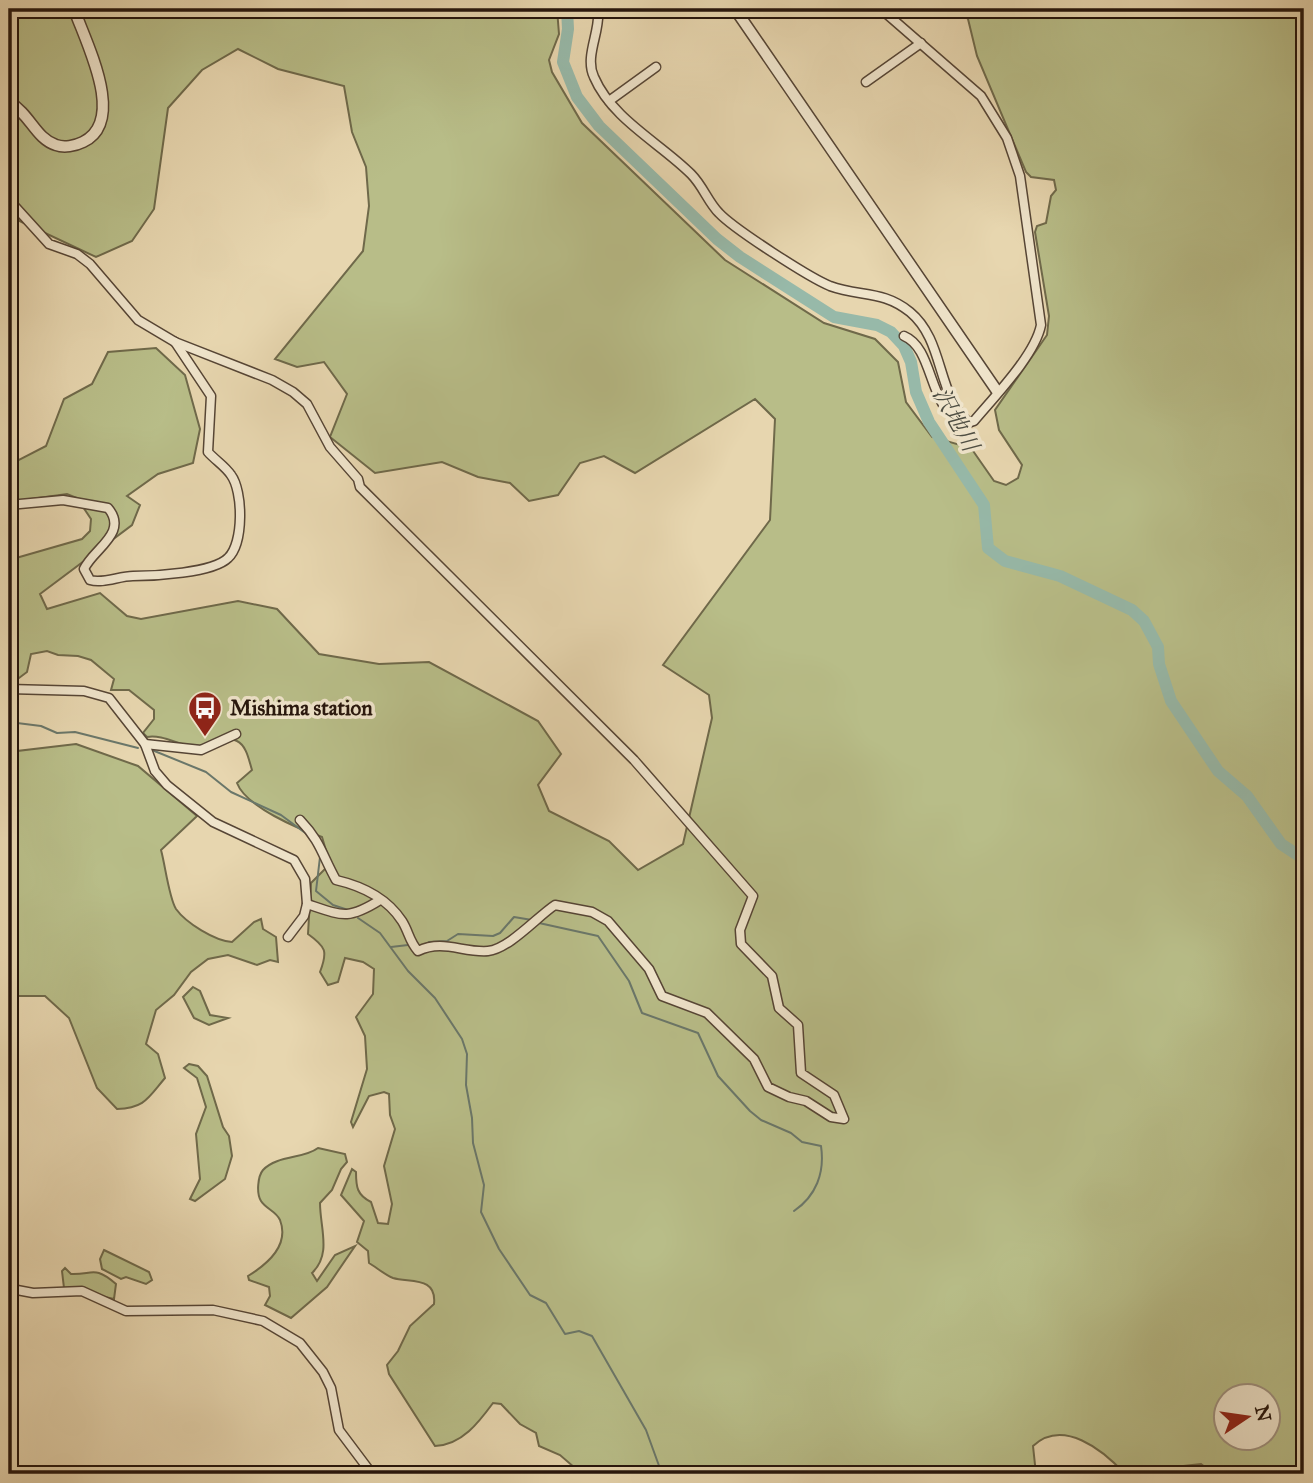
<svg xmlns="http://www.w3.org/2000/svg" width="1313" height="1483" font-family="'IM FELL Great Primer','Noto Serif JP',serif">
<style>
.green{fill:#b8bd88;stroke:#6f694a;stroke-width:2;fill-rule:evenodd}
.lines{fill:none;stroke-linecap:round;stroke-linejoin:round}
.stream{stroke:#6a776a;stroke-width:2}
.river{stroke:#97b9a9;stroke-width:12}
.minor-casing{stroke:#564535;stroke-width:11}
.tertiary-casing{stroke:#564535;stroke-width:13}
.minor{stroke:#efe4cb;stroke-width:8}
.tertiary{stroke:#efe4cb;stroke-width:10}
.labels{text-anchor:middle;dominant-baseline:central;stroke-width:7;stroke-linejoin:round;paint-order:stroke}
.poi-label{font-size:21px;font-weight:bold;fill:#26150c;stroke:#efe4cb;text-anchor:start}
.water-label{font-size:23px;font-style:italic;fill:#4e4e43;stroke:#efe4cb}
</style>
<rect width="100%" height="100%" fill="#e7d6af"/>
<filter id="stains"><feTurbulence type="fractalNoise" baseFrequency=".00286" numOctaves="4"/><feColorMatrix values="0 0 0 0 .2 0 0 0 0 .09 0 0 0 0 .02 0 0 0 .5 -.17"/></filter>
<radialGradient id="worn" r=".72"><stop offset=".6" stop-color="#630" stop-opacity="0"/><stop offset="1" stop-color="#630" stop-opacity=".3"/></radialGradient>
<g class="green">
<path d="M9,9H557L559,34L549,60L552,72L582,123L725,260L824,323L875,339L898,362L906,402L932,437L971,448L994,481L1006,485L1018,478L1022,465L999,430L995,410L1047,335L1049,316L1035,232L1037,226L1046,223L1051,196L1056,190L1054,180L1031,177L1026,172L977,56L968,19L959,9H1304V1474H1214L1201,1464L1156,1469L1137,1466L1134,1474H1125C1103,1450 1063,1418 1033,1446L1036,1474H1024L1023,1468L1016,1466L1006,1474H582L560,1455L539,1446L536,1433L520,1424L501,1404L493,1403C479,1422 462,1445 435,1446L389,1374L387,1365L398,1351L410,1326L434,1304C437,1276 410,1283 393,1278C385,1275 376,1267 369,1263L368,1251L357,1242L364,1221L341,1195L352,1169L356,1172C356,1187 357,1195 371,1202L378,1223L388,1224L392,1204L384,1166L395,1129L390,1115L389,1094L384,1092L369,1096L353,1127L351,1122L367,1069L365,1036L356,1017L373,994L374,969L363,962L345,958L338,982L328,985L320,972C328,951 326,947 308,934L311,883L330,864L322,837C299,829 246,807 237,783L252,770C249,761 247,746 237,741C222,733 215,745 201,747C182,748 165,734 147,737L143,733L154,719V710L129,690H111L114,679L91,660L78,656L58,655L47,651L31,654L27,672L19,678L9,676V560L82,539L90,531L91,519L77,498L67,494L9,502V455L19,460L46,446L64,399L92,384L108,352L156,348L185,375L200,429L193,463L158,474L127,496L140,505L132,525L40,594L47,609L100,593L127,616L141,619L238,601L277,609L319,654L379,664L429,662L538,721L561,754L538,785L549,811L609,841L638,870L683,844L712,718L709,695L663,665L770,520L775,419L755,399L635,473L604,456L580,463L558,495L529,501L510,483L478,477L442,462L375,473L330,437L347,394L324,362L297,367L275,359L363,251L369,206L366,167L352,132L344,86L278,69L238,49L202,70L168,108L154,209L132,241L96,257L9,216ZM1226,1396H1268V1438H1226Z"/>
<path d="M76,744L138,766L197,816L161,850C165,864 169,898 176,909C186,923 215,941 232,942L254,922L261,919L263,929L276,937L278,962L270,960L257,965L228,955L208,959L191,972L174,995L156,1010L146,1044L158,1054L165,1078C148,1098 145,1108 117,1109L97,1088L69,1018L45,996H9V752Z"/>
<polygon points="193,987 200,991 210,1015 228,1018 209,1025 194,1018 183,997"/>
<polygon points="189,1064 198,1066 207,1076 223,1127 229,1136 232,1156 225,1179 195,1201 190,1199 200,1179 196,1134 206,1107 197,1078 184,1068"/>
<path d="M318,1148L345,1154L347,1162L341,1169L332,1190L320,1203C320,1228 332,1254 312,1273L317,1281L335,1255L355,1246L327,1287L291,1318L265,1305L270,1296L269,1287L249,1280L248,1276C266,1265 290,1246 280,1220C276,1211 266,1209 261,1201C256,1193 258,1176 263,1170C277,1155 304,1159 318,1148Z"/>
<polygon points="104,1250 149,1272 152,1280 146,1284 126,1277 121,1279 102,1269 100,1259"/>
<path d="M65,1268L71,1274C93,1275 94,1265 116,1284L114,1299L64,1288L62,1271Z"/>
</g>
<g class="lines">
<g class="stream">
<polyline points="9,722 41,726 57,733 75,732 138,748"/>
<polyline points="152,750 206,772 231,792 281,815 308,835"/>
<polyline points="320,857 316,891 333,905 348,910"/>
<polyline points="358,918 380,933 408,971 435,998 462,1039 467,1054 466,1085 472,1118 473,1143 484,1185 481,1212 499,1249 530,1295 546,1303 565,1334 579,1331 592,1336 646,1430 662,1474"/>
<path d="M539,923L598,936L629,981L642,1013L698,1033L718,1076L750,1111L761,1120L791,1133L802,1142L821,1146C825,1173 816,1196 794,1211"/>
<polyline points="429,942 447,941 458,934 493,936 500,933 514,917 532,920"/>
<polyline points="391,947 408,945"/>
</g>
<polyline class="river" points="567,9 568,29 563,62 577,97 599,126 717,239 740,257 834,317 877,325 891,332 904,346 911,362 916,392 929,422 984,505 988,548 1005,561 1060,576 1132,610 1144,621 1158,647 1159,664 1171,701 1218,771 1247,796 1281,844 1304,859"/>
<g class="minor-casing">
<g id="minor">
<path d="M598,9C601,31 584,56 594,77C612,119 660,143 691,174C703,186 708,202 719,213C734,229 810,278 830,286C860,297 883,290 910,312C945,341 936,394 969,423"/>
<path d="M881,9L981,96L1007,138L1020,176L1041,325C1035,355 995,396 974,421L964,424C927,408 935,349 904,336"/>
<polyline points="866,82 921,43"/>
<polyline points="609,101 656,67"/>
<path d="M9,200L49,244L77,254L90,264L138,320L175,342L272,380L293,392L307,404L330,447L358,479L360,487L634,760L753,896L740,930L741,944L772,976L779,1008L798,1025L801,1073L834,1095L844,1119L831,1117L806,1101L789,1097L768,1087L754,1059L707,1013L662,996L649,969L608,921L592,912L555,905C538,916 509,949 488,951C463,953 443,939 418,951C409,941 409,932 402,921C387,898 362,886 336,880C322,855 321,842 300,820"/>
<path d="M9,505L63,500L108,508C129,533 93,549 84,569L90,580C103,584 119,576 133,576C154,576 213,573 228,558C244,543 243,491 231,475C225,466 215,460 208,452L211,396L175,342"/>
<polyline points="9,689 84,691 109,698 145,744 155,771 167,785 213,822 294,860 305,879 307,904 304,916 288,937"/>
<polyline points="145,744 201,750 236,734"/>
<path d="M307,904C343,916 348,920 380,900"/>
<polyline points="9,1284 17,1290 33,1293 82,1291 126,1311 213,1310 263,1321 300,1343 323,1372 331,1388 339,1430 372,1474"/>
</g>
</g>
<g class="tertiary-casing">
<g id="tertiary">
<polyline points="735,9 997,391"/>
<path d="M9,102C30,114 36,139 56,145C64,148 75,146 83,142C127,121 86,43 74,9"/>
</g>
</g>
<use href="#minor" class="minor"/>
<use href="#tertiary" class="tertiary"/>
</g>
<defs>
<g id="bus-pin" transform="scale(1.75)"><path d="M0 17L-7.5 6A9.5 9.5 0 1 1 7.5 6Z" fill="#8f2418" stroke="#efe4cb"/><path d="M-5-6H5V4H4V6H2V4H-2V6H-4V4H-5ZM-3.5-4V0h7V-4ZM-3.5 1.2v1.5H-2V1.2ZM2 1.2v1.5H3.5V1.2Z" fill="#fff"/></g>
</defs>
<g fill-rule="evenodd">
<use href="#bus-pin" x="205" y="708"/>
</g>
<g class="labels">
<g class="poi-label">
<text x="230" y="708">Mishima station</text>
</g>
<g class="water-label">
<text transform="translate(956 419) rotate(61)">沢地川</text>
</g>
</g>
<rect width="1313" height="1483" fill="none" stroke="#e7d6af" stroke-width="35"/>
<rect x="10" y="10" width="1292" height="1462" fill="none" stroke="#26150c" stroke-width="3.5"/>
<rect x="18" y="18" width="1278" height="1448" fill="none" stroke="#26150c" stroke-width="2"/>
<g transform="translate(1247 1417) rotate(77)"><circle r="33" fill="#efe4cb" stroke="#9f917f" stroke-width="2"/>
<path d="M0-5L12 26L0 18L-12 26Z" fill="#8f2418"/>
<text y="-10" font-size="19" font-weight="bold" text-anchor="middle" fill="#26150c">N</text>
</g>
<rect width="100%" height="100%" filter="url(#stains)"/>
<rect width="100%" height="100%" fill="url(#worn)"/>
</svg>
